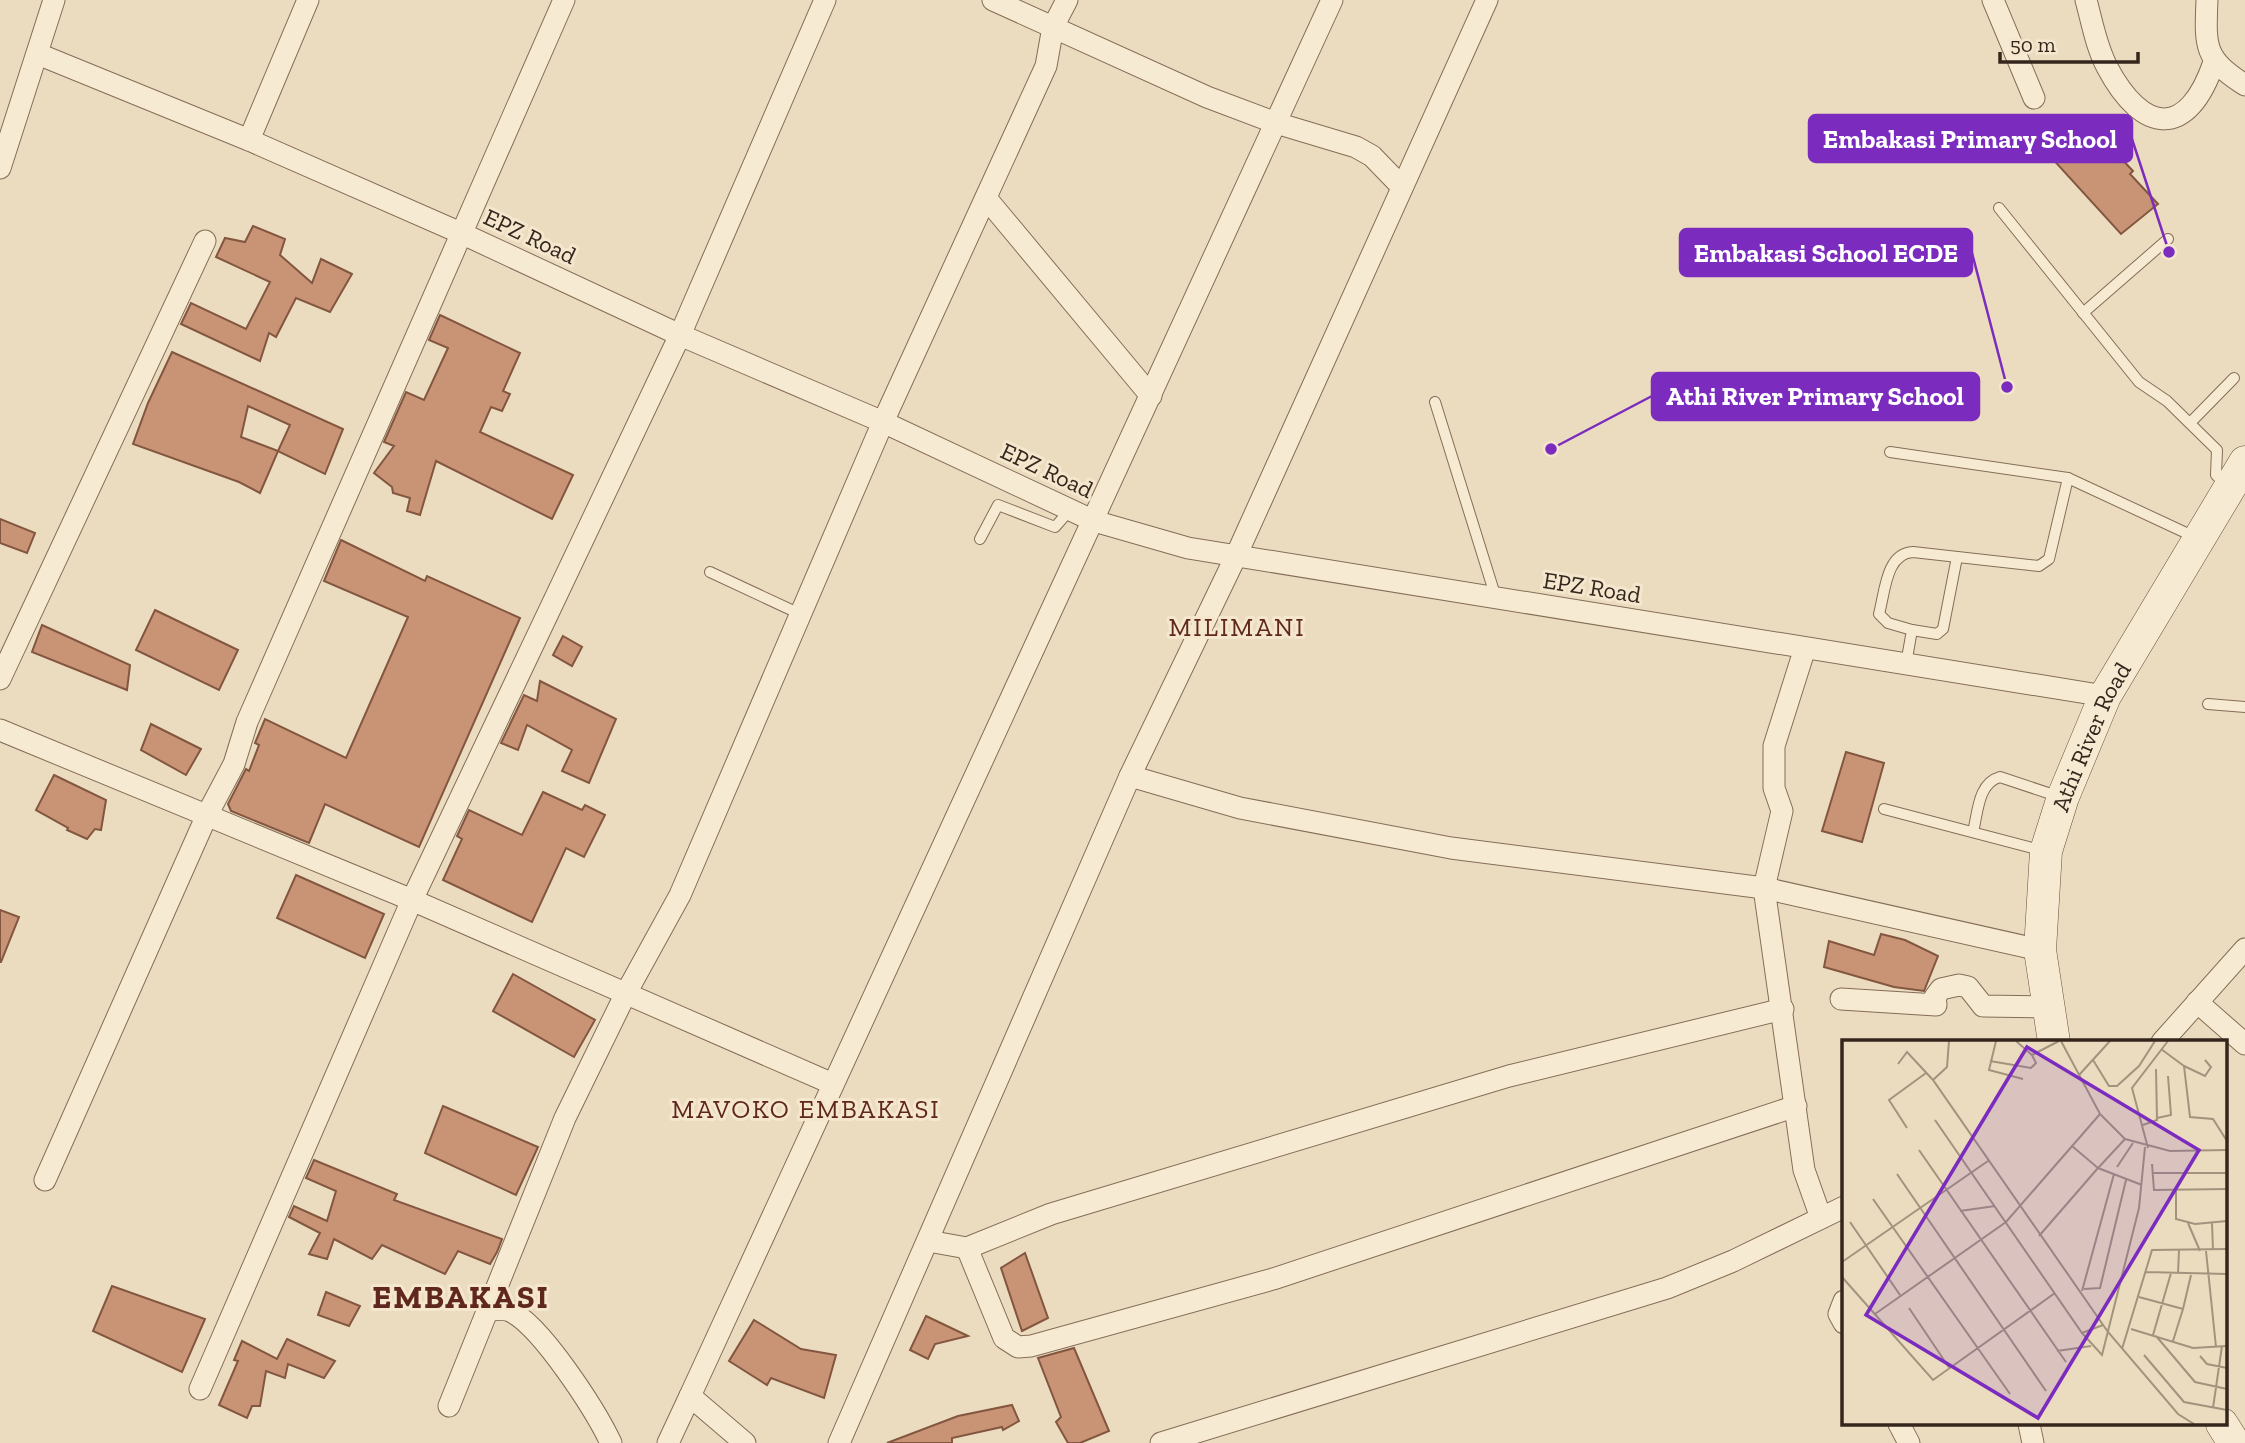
<svg xmlns="http://www.w3.org/2000/svg" width="2245" height="1443" font-family="'Zilla Slab',serif">
<style>
.building{fill:#c99476;stroke:#82563f;stroke-width:2;fill-rule:evenodd}
.lines{fill:none;stroke-linecap:round;stroke-linejoin:round}
.service-casing{stroke:#846d58;stroke-width:12}
.minor-casing{stroke:#846d58;stroke-width:23}
.secondary-casing{stroke:#654e3c;stroke-width:33}
.service{stroke:#f7ead2;stroke-width:10}
.minor{stroke:#f7ead2;stroke-width:21}
.secondary{stroke:#f7ead2;stroke-width:32}
.labels{text-anchor:middle;dominant-baseline:central;stroke-width:6;stroke-linejoin:round;paint-order:stroke}
.street-label{font-size:24px;fill:#34261c;stroke:#f4e7ce}
.neighbourhood-label{font-size:26px;letter-spacing:2px;fill:#5f271d;stroke:#f4e7ce}
.district-label{font-size:32px;font-weight:bold;letter-spacing:2px;fill:#5f271d;stroke:#f4e7ce}
.inset-road{fill:none;stroke:#a2937e;stroke-width:2}
.view{fill:#7b2cbf;fill-opacity:0.15;stroke:#7b2cbf;stroke-width:3.5}
.inset-edge{fill:none;stroke:#34261c;stroke-width:3.5}
.leader{fill:none;stroke:#7b2cbf;stroke-width:2.5}
.callout-dot{fill:#7b2cbf;stroke:#f4e7ce;stroke-width:2.5}
.callout{fill:#7b2cbf;stroke:#7b2cbf;stroke-width:2.5}
.callout-label{font-size:26px;text-anchor:middle;font-weight:bold;fill:#fff}
</style>
<rect width="100%" height="100%" fill="#ecdcbf"/>
<g class="building">
<polygon points="2088,123 2133,171 2130,174 2158,204 2121,234 2048,154"/>
<polygon points="253,226 285,239 280,255 312,283 321,259 352,274 330,312 296,298 276,337 269,333 260,361 181,324 191,303 246,329 270,282 216,257 225,238 245,242"/>
<polygon points="440,315 520,353 503,391 510,394 502,411 491,407 480,432 573,475 552,519 436,461 420,515 407,511 410,498 393,493 392,487 374,473 394,446 384,442 406,392 424,400 448,348 429,340"/>
<path d="M172,352L343,429L325,474L278,451L260,493L239,482L133,444L148,403ZM248,406L290,425L278,451L241,437Z"/>
<polygon points="0,519 35,533 27,553 0,543"/>
<polygon points="341,540 425,581 427,576 520,618 419,847 325,804 309,843 231,811 228,804 246,769 249,771 259,745 255,743 265,719 346,758 408,617 324,581"/>
<polygon points="155,610 238,650 219,690 136,650"/>
<polygon points="42,625 130,665 127,690 32,652"/>
<polygon points="563,636 582,647 572,666 553,655"/>
<polygon points="540,681 616,719 589,783 562,771 572,750 527,725 518,750 501,743 524,695 537,701"/>
<polygon points="151,724 201,749 186,775 141,750"/>
<polygon points="1846,752 1884,763 1862,842 1822,831"/>
<polygon points="54,775 106,800 101,830 95,829 87,839 67,830 68,828 36,810"/>
<polygon points="543,792 582,810 585,805 605,815 584,857 566,848 532,922 443,880 462,839 457,836 469,810 522,835"/>
<polygon points="296,875 384,914 365,958 277,918"/>
<polygon points="0,910 19,917 1,962 0,962"/>
<polygon points="1881,934 1905,940 1938,956 1924,991 1894,987 1824,967 1829,941 1874,955"/>
<polygon points="513,974 595,1020 574,1057 493,1011"/>
<polygon points="443,1106 538,1147 516,1195 425,1153"/>
<polygon points="314,1160 397,1194 394,1200 502,1239 497,1252 490,1264 458,1251 445,1274 382,1245 372,1259 334,1239 327,1259 309,1254 320,1233 289,1217 294,1206 327,1221 336,1191 306,1178"/>
<polygon points="1025,1253 1048,1318 1022,1331 1001,1268"/>
<polygon points="112,1286 205,1319 182,1372 93,1331"/>
<polygon points="326,1292 360,1306 349,1326 318,1315"/>
<polygon points="926,1316 968,1336 935,1344 928,1359 910,1350"/>
<polygon points="754,1320 801,1349 836,1355 824,1398 771,1378 767,1385 729,1361"/>
<polygon points="287,1339 335,1361 324,1378 288,1364 285,1378 266,1371 260,1406 252,1406 247,1418 219,1405 238,1361 234,1360 242,1341 277,1359"/>
<polygon points="1074,1348 1109,1431 1080,1443 1068,1443 1056,1422 1061,1417 1038,1358"/>
<polygon points="1012,1405 1019,1421 1003,1430 1002,1427 952,1438 952,1443 887,1443 958,1416"/>
</g>
<g class="lines">
<g class="service-casing">
<g id="service">
<polyline points="1999,208 2139,382 2167,401 2217,450 2216,475 2227,486"/>
<polyline points="2083,313 2168,239"/>
<polyline points="1435,402 1496,598"/>
<polyline points="2190,423 2234,378"/>
<polyline points="1890,452 2068,478"/>
<polyline points="980,539 998,505 1055,527 1070,510"/>
<polyline points="710,572 800,614"/>
<polyline points="1912,630 1937,634 1943,629 1957,557"/>
<path d="M1906,664L1912,630L1888,623L1879,614C1885,592 1886,553 1913,552L2039,566L2049,559L2068,478L2197,538"/>
<polyline points="2208,704 2245,707"/>
<polyline points="1884,809 2044,851"/>
<path d="M1973,832C1978,812 1978,783 2000,777L2060,797"/>
</g>
</g>
<g class="minor-casing">
<g id="minor">
<polyline points="993,0 1207,97 1276,123 1356,147 1372,156 1402,187"/>
<polyline points="1993,0 2034,98"/>
<path d="M2086,0C2092,22 2096,46 2107,67C2143,135 2188,139 2214,62"/>
<path d="M2207,0C2205,47 2204,59 2245,85"/>
<polyline points="38,54 249,140 463,234 680,335 883,422 1094,521 1188,548 2105,696"/>
<polyline points="249,140 308,0"/>
<polyline points="0,168 54,0"/>
<polyline points="986,198 1151,396"/>
<polyline points="0,679 205,241"/>
<polyline points="0,730 412,900 833,1084"/>
<polyline points="1130,776 1240,808 1451,848 1764,888 1782,811 1774,788 1774,746 1805,648"/>
<polyline points="1841,999 1936,1005 1935,997 1941,989 1959,985 1968,987 1983,1006 2048,1007"/>
<polyline points="2197,1002 2245,1044"/>
<polyline points="2162,1042 2245,949"/>
<polyline points="45,1180 207,815 234,764 247,722 564,0"/>
<polyline points="1821,1218 1804,1170 1764,888 2040,950"/>
<polyline points="928,1241 967,1248 1051,1214 1509,1076 1783,1009"/>
<polyline points="967,1248 1004,1338 1018,1347 1031,1346 1273,1279 1796,1106"/>
<polyline points="1844,1301 1839,1314 1844,1323"/>
<path d="M488,1310C494,1310 504,1308 510,1311C541,1325 596,1411 611,1443"/>
<polyline points="200,1389 412,900 680,335 825,0"/>
<polyline points="449,1406 565,1118 625,995 680,895 883,422 1046,66 1053,27 1067,0"/>
<polyline points="1899,1424 1909,1443"/>
<polyline points="2029,1424 2033,1443"/>
<polyline points="668,1443 690,1396"/>
<polyline points="745,1443 690,1396 1332,0"/>
<polyline points="839,1443 1130,776 1236,556 1487,0"/>
<polyline points="1161,1443 1667,1288 1733,1261 1844,1207"/>
</g>
</g>
<g class="secondary-casing">
<g id="secondary">
<path id="s1" d="M2054,1042L2040,950L2046,851L2063,797L2105,696L2245,462"/>
<polyline points="2222,1424 2234,1443"/>
</g>
</g>
<use href="#service" class="service"/>
<use href="#minor" class="minor"/>
<use href="#secondary" class="secondary"/>
</g>
<g class="labels">
<g class="street-label">
<text transform="translate(530 236) rotate(25)">EPZ Road</text>
<text transform="translate(1047 470) rotate(25)">EPZ Road</text>
<text transform="translate(1592 587) rotate(9)">EPZ Road</text>
<text stroke="none"><textPath href="#s1" startOffset="315">Athi River Road</textPath></text>
</g>
<g class="neighbourhood-label">
<text x="1237" y="627">MILIMANI</text>
<text x="806" y="1109">MAVOKO EMBAKASI</text>
</g>
<g class="district-label">
<text x="461" y="1297">EMBAKASI</text>
</g>
</g>
<g transform="translate(1842 1040)">
<rect width="385" height="385" fill="#ecdcbf"/>
<path class="inset-road" d="M154,1L147,30L181,39M174,1L190,15L217,1M219,1L258,74L283,99L328,111L385,110M319,9L342,26L348,77L371,79L385,101M251,20L267,46H275L297,26L313,1M148,21L189,28L194,23L190,15M56,24L65,12L91,40L266,292L336,374L352,384M342,26L363,36L369,27L363,20M237,35L268,1M91,40L105,27L107,1M315,78L329,75L326,36M93,80L240,293L261,285M301,85L315,80L314,29M65,88L47,60L84,33M283,99L256,128L300,145M306,108L290,48L326,1M77,110L224,322M310,124L312,150L385,149M275,127L291,103M310,133H385M55,134L204,351M334,151V179L353,184L385,181M31,159L168,354M118,171L153,166M8,182L58,255M346,183L358,211M370,183L371,210M197,196L256,128L230,106M364,211L374,307M0,222L146,121M304,232L385,234M336,234L337,210M0,237L91,340L213,253M242,249L258,248L284,140M240,251L272,134M297,257L341,269L349,235M67,268L108,329M33,274L164,182L258,74M289,289L351,308L385,306M240,293L260,315L297,168L303,107M311,295L329,233M314,296L353,342L385,349M331,301L341,269M280,309L310,210L385,209M215,311L249,306M302,315L342,362L385,370M358,316L365,324L385,328M371,368L380,306"/>
<path class="view" d="M185,7L357,110L196,378L24,275Z"/>
<rect width="385" height="385" class="inset-edge"/>
</g>
<path class="leader" d="M2169 252L2132 139M2007 387L1972 253M1551 449L1652 396"/>
<g class="callout-dot">
<circle cx="2169" cy="252" r="7"/>
<circle cx="2007" cy="387" r="7"/>
<circle cx="1551" cy="449" r="7"/>
</g>
<g class="callout">
<rect x="1809" y="115" width="323" height="47" rx="7"/>
<rect x="1680" y="229" width="292" height="47" rx="7"/>
<rect x="1652" y="373" width="327" height="47" rx="7"/>
</g>
<g class="callout-label">
<text x="1970" y="148">Embakasi Primary School</text>
<text x="1826" y="262">Embakasi School ECDE</text>
<text x="1815" y="405">Athi River Primary School</text>
</g>
<path d="M2000 52v10h138v-10" fill="none" stroke="#34261c" stroke-width="3.5"/>
<text x="2010" y="52" font-size="21" fill="#34261c" stroke="#f4e7ce" stroke-width="5" paint-order="stroke">50 m</text>
</svg>
